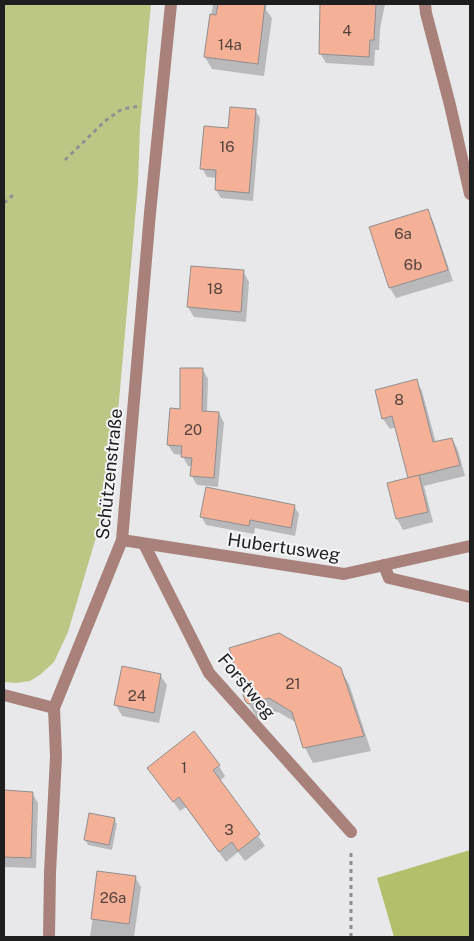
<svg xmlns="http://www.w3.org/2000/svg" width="474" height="941" font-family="'Public Sans',sans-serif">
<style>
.green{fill:#bdc785}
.forest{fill:#b4bf6c}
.shadow{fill:#0003}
.building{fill:#f5b198;stroke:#908e8d}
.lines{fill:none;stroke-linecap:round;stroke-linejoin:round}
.path{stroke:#909091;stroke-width:3;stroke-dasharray:4 4;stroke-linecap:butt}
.minor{stroke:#a8827a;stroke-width:12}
.labels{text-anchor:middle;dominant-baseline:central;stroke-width:4;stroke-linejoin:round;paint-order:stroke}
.number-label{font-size:15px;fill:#54433d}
.street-label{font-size:18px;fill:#1e1e1f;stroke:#f5f5f8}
</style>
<rect width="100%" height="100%" fill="#e8e8ea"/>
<polygon class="green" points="4,4 151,4 140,127 138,185 119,401 114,448 108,485 97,534 68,632 54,662 41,674 30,681 16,683 4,682"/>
<polygon class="forest" points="470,850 470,937 394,937 377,878"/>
<g class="shadow">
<polygon points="213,4 267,4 266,10 272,18 264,76 212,69 205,57"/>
<polygon points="322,4 385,4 380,29 379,50 375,50 374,66 326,63 320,53"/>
<polygon points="255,110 260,118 253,201 221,198 216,190 217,178 207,177 202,168 229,129"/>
<polygon points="427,211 433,221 453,281 396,298 390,288 370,228"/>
<polygon points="243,271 249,282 246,322 194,317 188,307"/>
<polygon points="203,370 208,379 207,412 219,413 224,423 218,487 197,485 191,475 192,466 188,466 182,455 174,454 168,445 181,410"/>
<polygon points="416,380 422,391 436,443 452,439 458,450 465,476 424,486 433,522 403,530 397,519 389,484 410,479 397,427 390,429 383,419 376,391"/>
<polygon points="294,506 299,514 295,536 255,528 254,534 206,525 201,516"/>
<polygon points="340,669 349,684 371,751 313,763 305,748 297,723 278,712 257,718 246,700"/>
<polygon points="160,675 167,685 159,723 122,716 116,705"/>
<polygon points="219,766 225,776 220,781 265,846 245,861 238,852 226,862 186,807 180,811 149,768"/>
<polygon points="4,792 32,793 38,803 36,868 4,867"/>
<polygon points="114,819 117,824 112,850 88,845 85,839"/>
<polygon points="99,872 135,877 141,887 134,937 90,937"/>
</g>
<g class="building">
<polygon points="218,4 265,4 258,64 204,57 210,14 216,15"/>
<polygon points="320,4 376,4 374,40 370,40 369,57 319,54"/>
<polygon points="230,107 256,109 249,193 215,190 216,170 200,169 204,126 228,128"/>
<polygon points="428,209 448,270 389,288 369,227"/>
<polygon points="191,266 244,270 241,312 187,307"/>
<polygon points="180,368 203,368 202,411 219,412 214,478 190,476 192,458 181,457 182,446 167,445 170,408 180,409"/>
<polygon points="417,379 433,442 452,438 460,465 408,478 392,416 382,419 375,390"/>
<polygon points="419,475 428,512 396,519 387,483"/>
<polygon points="206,487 295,505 291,528 250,520 249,526 200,517"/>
<polygon points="279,633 341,668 364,736 303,748 292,712 269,698 248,704 245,701 229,648"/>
<polygon points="122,666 161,674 154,713 114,705"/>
<polygon points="194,731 220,765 213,770 260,834 238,851 232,842 219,852 179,797 173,802 147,768"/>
<polygon points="4,790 33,792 31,858 4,857"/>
<polygon points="89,813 115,818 109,845 84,840"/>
<polygon points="97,871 136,876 129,924 91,919"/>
</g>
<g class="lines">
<g class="path">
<polyline points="65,160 105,121 122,109 140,106"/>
<polyline points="4,203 13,195"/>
<polyline points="351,853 351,937"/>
</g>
<g class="minor">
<polyline points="425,4 426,13 450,105 470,194"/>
<polyline points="122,540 344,574 470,546"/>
<polyline points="144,544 209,673 351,832"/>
<polyline points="384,565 389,578 470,597"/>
<polyline points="4,695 54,708"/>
<polyline points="49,937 50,873 56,757 54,708 122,540 150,213 171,4"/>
</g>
</g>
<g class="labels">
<g class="number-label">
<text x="347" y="30">4</text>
<text x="230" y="44">14a</text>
<text x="227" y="146">16</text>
<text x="403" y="233">6a</text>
<text x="413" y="264">6b</text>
<text x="215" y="288">18</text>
<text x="399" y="399">8</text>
<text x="193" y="429">20</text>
<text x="293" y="683">21</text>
<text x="137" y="695">24</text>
<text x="184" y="767">1</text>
<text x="229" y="829">3</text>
<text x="113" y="897">26a</text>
</g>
<g class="street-label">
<text transform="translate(109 474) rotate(-84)">Schützenstraße</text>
<text transform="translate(284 547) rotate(8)">Hubertusweg</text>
<text transform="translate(247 686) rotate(50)">Forstweg</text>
</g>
</g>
<rect width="474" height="941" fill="none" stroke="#1e1e1f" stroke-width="10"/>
</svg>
